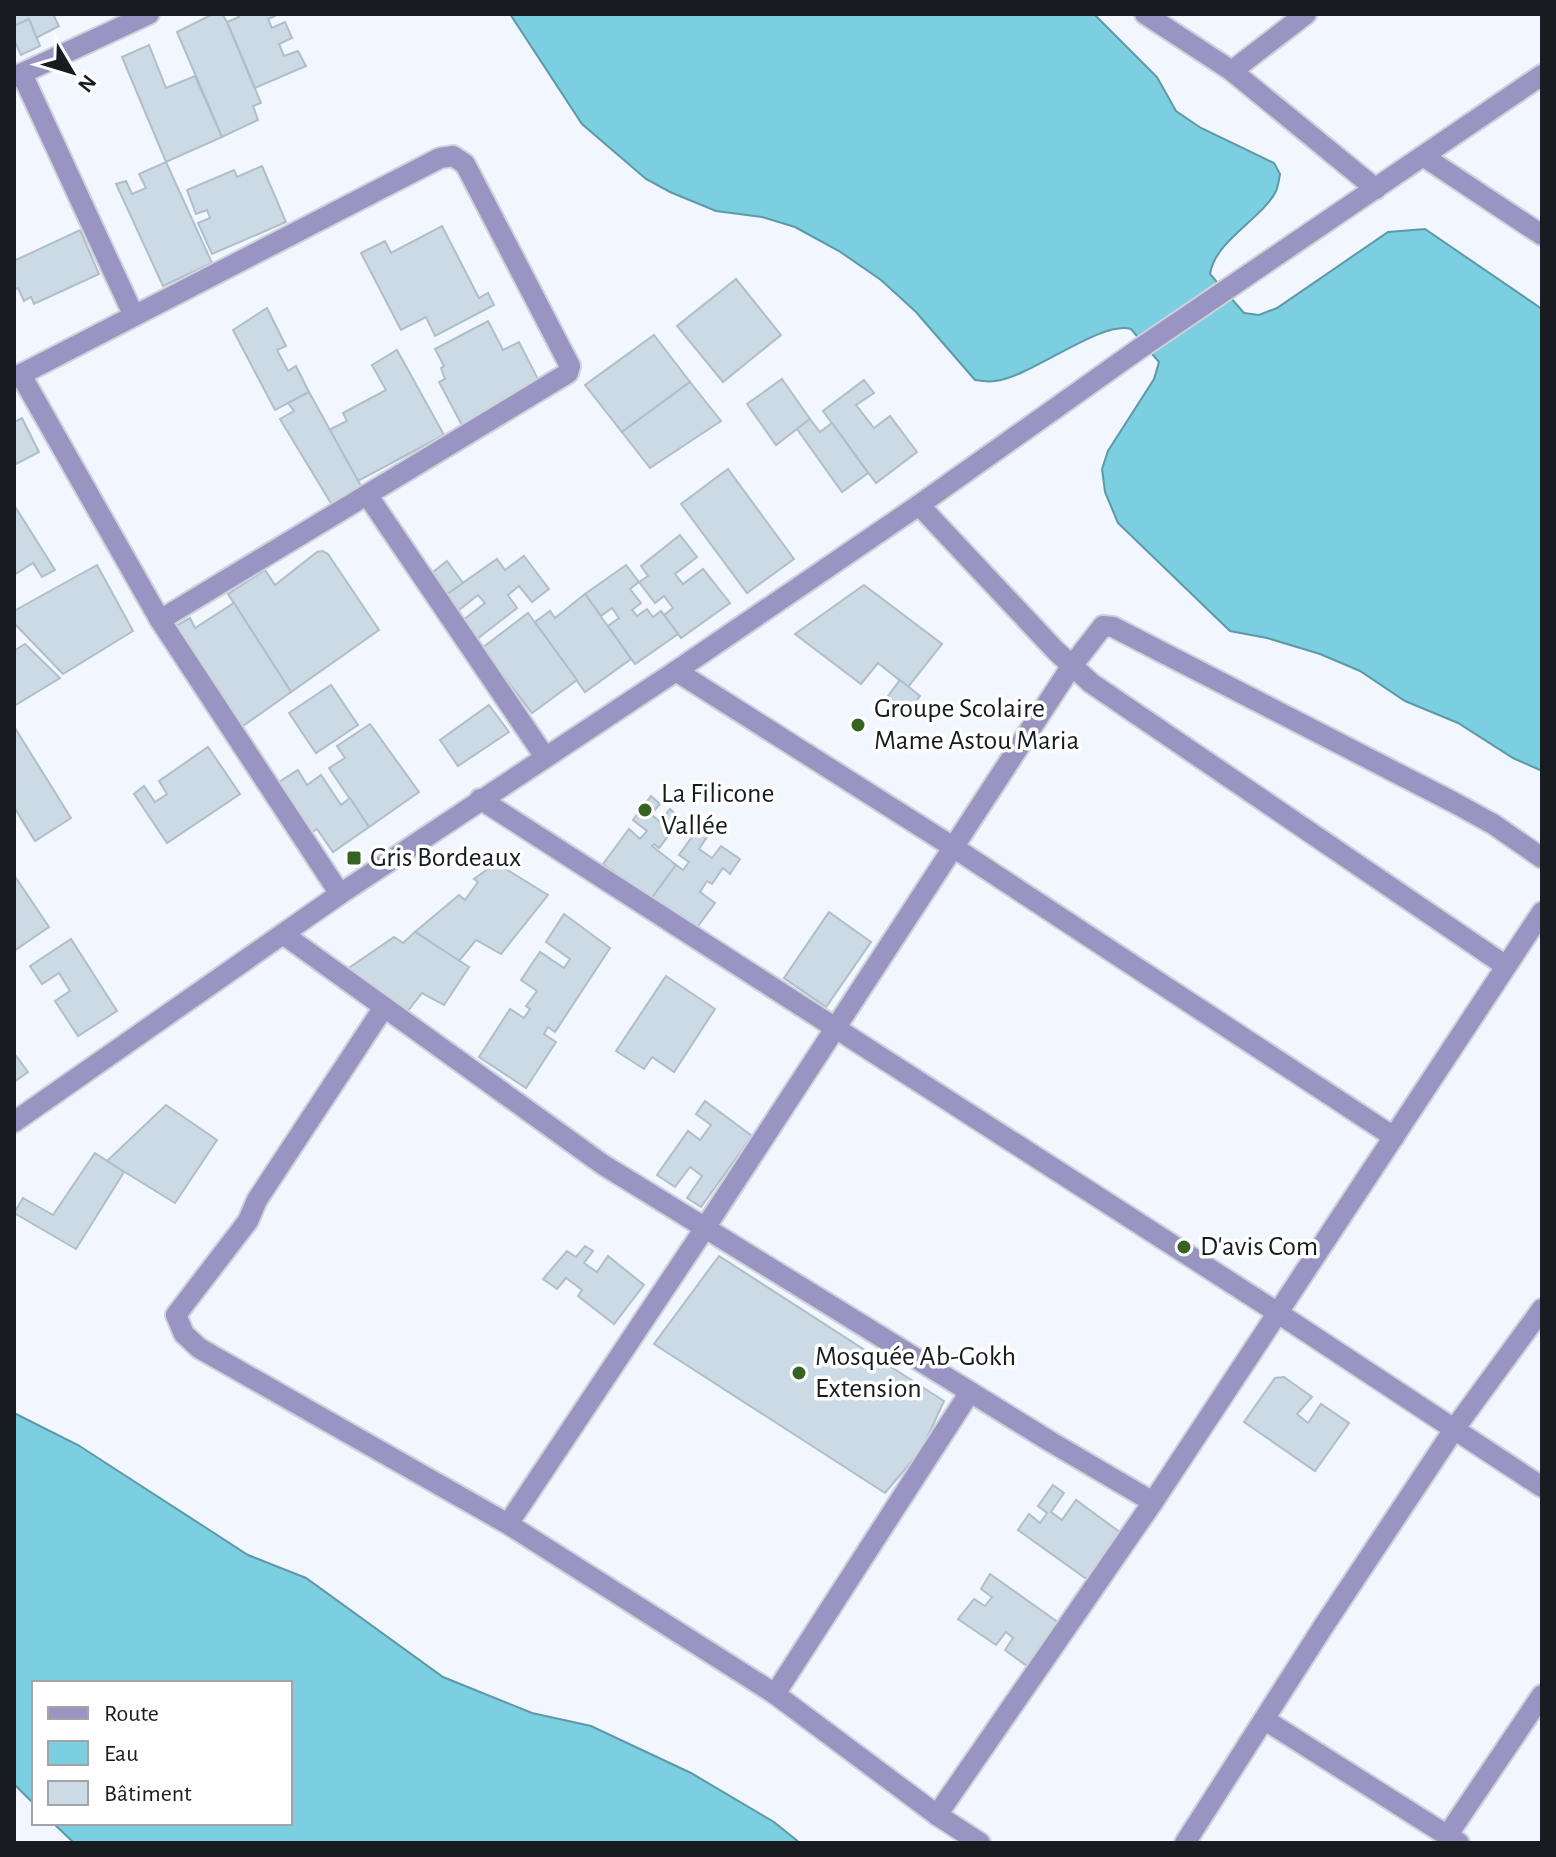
<svg xmlns="http://www.w3.org/2000/svg" width="1556" height="1857" font-family="'Alegreya Sans',sans-serif">
<style>
.water{fill:#7bcfe1;stroke:#5d99a7;stroke-width:2}
.building{fill:#cbdae5;stroke:#b0bec9;stroke-width:2}
.lines{fill:none;stroke-linecap:round;stroke-linejoin:round}
.minor-casing{stroke:#ced3db;stroke-width:24}
.tertiary-casing{stroke:#ced3db;stroke-width:24}
.minor{stroke:#9994c1;stroke-width:20}
.tertiary{stroke:#9994c1;stroke-width:20}
.poi-dot{fill:#376322;stroke:#fff;stroke-width:3}
.labels{text-anchor:middle;dominant-baseline:central;stroke-width:7;stroke-linejoin:round;paint-order:stroke}
.poi-label{font-size:28px;fill:#181b20;stroke:#fff;text-anchor:start}
</style>
<rect width="100%" height="100%" fill="#f1f6ff"/>
<g class="water">
<path d="M510,14H1094L1157,77L1176,111L1201,128L1274,163L1280,174C1279,180 1278,188 1275,193C1260,220 1215,241 1210,274L1244,313L1259,315L1277,308L1388,232L1425,229L1542,309V771L1513,758L1458,723L1405,701L1360,671L1320,654L1267,638L1230,631L1118,523L1105,492L1102,469L1108,451L1154,379L1159,362L1131,329C1101,320 1031,377 995,381C989,382 981,381 975,380L916,312L881,280L839,251L795,227L762,217L716,211L670,192L646,179L582,124Z"/>
<polygon points="14,1413 78,1445 248,1555 306,1578 443,1677 532,1713 591,1726 691,1773 774,1822 800,1843 74,1843 53,1823 290,1823 290,1683 34,1683 34,1804 14,1784"/>
</g>
<g class="building">
<polygon points="14,14 53,14 59,26 36,38 29,19 14,26"/>
<polygon points="213,14 222,14 227,22 261,103 253,106 258,120 222,137 177,32"/>
<polygon points="237,14 279,14 268,19 272,28 285,22 292,38 279,44 284,56 298,51 306,66 255,88 227,22 239,17"/>
<polygon points="29,19 40,46 21,55 14,40 14,26"/>
<polygon points="149,45 166,88 195,76 222,137 166,162 122,57"/>
<polygon points="166,162 212,263 163,286 116,184 126,181 132,194 146,188 139,174"/>
<polygon points="262,166 286,222 212,254 198,223 210,218 207,210 196,214 187,190 234,170 237,177"/>
<polygon points="442,226 479,298 488,293 494,305 435,336 426,317 401,330 361,253 385,241 391,253"/>
<polygon points="80,230 99,274 34,304 31,297 24,301 18,288 14,290 14,255 16,260"/>
<polygon points="736,279 781,335 723,382 677,326"/>
<polygon points="267,308 286,346 277,350 288,371 296,366 309,392 275,410 233,330"/>
<polygon points="488,321 503,350 519,342 540,383 463,427 439,382 445,379 441,368 444,366 435,349"/>
<polygon points="654,335 690,382 622,432 585,385"/>
<polygon points="397,350 444,435 358,481 329,430 347,421 343,413 386,390 372,365"/>
<polygon points="782,379 810,419 776,445 747,404"/>
<polygon points="864,380 874,393 856,405 874,428 890,416 917,452 876,483 823,411"/>
<polygon points="690,382 721,421 650,468 622,432"/>
<polygon points="309,392 362,488 332,505 280,419 294,411 288,403"/>
<polygon points="22,418 39,452 14,465 14,422"/>
<polygon points="810,419 820,432 832,423 868,473 842,492 797,429"/>
<polygon points="728,469 794,559 747,593 681,504"/>
<polygon points="14,505 55,570 42,577 33,563 14,575"/>
<polygon points="680,535 697,557 675,574 683,584 703,569 730,603 681,638 664,615 673,608 664,596 655,603 639,582 648,576 641,566"/>
<polygon points="323,551 328,554 379,630 291,692 228,594 265,570 275,585 317,552"/>
<polygon points="524,556 549,589 532,602 519,586 508,595 517,608 477,639 462,621 485,603 478,595 459,610 447,594 497,559 505,570"/>
<polygon points="447,561 463,583 447,594 433,572"/>
<polygon points="97,565 133,631 63,674 14,623 14,611"/>
<polygon points="626,565 639,582 630,589 641,603 632,610 637,616 647,609 653,617 661,611 678,634 635,664 608,626 619,618 612,608 601,616 585,594"/>
<polygon points="864,585 942,644 908,687 878,663 861,684 795,634"/>
<polygon points="585,594 631,659 585,692 535,622 550,611 555,618"/>
<polygon points="234,603 291,692 236,731 169,630 190,618 195,628"/>
<polygon points="528,613 577,680 532,713 482,648"/>
<polygon points="25,644 60,678 14,706 14,651"/>
<polygon points="900,680 920,696 908,712 888,696"/>
<polygon points="331,685 358,725 316,753 289,713"/>
<polygon points="489,705 509,732 458,766 440,740"/>
<polygon points="370,724 419,792 369,827 329,768 345,758 337,746"/>
<polygon points="15,728 71,818 35,841 14,807"/>
<polygon points="208,747 240,794 167,843 134,794 144,786 155,802 167,794 159,781"/>
<polygon points="298,770 307,785 321,775 341,805 350,798 369,827 333,852 317,829 306,836 271,787"/>
<polygon points="651,796 660,804 651,814 660,822 670,809 681,819 659,848 654,844 652,846 676,865 651,899 603,864 629,829 640,839 647,831 633,820"/>
<polygon points="697,830 707,837 699,849 712,858 721,846 740,859 730,874 723,868 712,884 707,881 700,892 715,903 695,930 651,899 676,865 683,870 689,862 679,855"/>
<polygon points="496,863 548,895 501,954 476,940 459,961 415,932 459,895 465,900 478,882 474,879"/>
<polygon points="14,875 49,927 14,951"/>
<polygon points="829,912 871,942 826,1007 784,978"/>
<polygon points="564,914 610,948 555,1032 548,1027 544,1034 556,1042 526,1088 479,1057 510,1009 524,1018 530,1009 526,1006 537,991 521,980 540,952 564,968 570,959 546,942"/>
<polygon points="415,932 469,967 444,1005 422,993 407,1012 343,972 394,937 403,943"/>
<polygon points="71,939 117,1011 78,1036 55,1001 70,991 59,973 42,984 30,966"/>
<polygon points="666,976 715,1009 674,1072 652,1057 644,1069 616,1051"/>
<polygon points="14,1053 28,1072 14,1082"/>
<polygon points="705,1101 752,1136 701,1207 687,1198 702,1176 690,1167 675,1187 657,1175 688,1131 700,1140 711,1125 696,1114"/>
<polygon points="166,1105 217,1140 175,1203 107,1161"/>
<polygon points="95,1153 124,1172 76,1249 14,1213 23,1198 53,1215"/>
<polygon points="585,1246 593,1251 584,1263 597,1272 608,1256 644,1285 614,1324 578,1296 582,1290 566,1278 557,1289 543,1279 567,1251 576,1257"/>
<polygon points="719,1256 944,1401 922,1449 885,1493 654,1344"/>
<polygon points="1284,1377 1312,1397 1297,1414 1308,1423 1321,1404 1349,1423 1315,1471 1244,1422 1275,1378"/>
<polygon points="1053,1485 1064,1493 1051,1512 1062,1520 1076,1500 1121,1533 1088,1580 1018,1530 1029,1514 1040,1523 1047,1513 1038,1506"/>
<polygon points="990,1574 1062,1625 1031,1669 1005,1650 1013,1638 1006,1632 996,1645 958,1619 974,1599 985,1606 992,1597 981,1589"/>
</g>
<g class="lines">
<g class="minor-casing">
<g id="minor">
<polyline points="1145,14 1232,71 1376,189"/>
<polyline points="1232,71 1306,14"/>
<polyline points="22,74 134,316"/>
<polyline points="14,77 149,14"/>
<polyline points="1423,156 1542,235"/>
<polyline points="21,375 160,620 340,894"/>
<polyline points="14,378 440,158 453,156 465,164 570,366 568,373 160,620"/>
<polyline points="368,496 545,757"/>
<polyline points="919,505 1056,651 1091,683 1506,966"/>
<polyline points="676,671 953,847 1394,1137"/>
<polyline points="480,799 1278,1313 1542,1487"/>
<polyline points="283,934 602,1164 1051,1442 1153,1502"/>
<polyline points="384,1007 257,1200 248,1221 176,1315 184,1334 199,1348 508,1524 775,1694 937,1815 980,1843"/>
<polyline points="508,1524 705,1228 1071,667 1103,626 1113,627 1453,802 1493,824 1542,858"/>
<polyline points="775,1694 970,1392"/>
<polyline points="1265,1720 1459,1843"/>
<polyline points="937,1815 1153,1502 1542,912"/>
<polyline points="1447,1836 1542,1695"/>
<polyline points="1185,1843 1323,1627 1455,1428 1542,1309"/>
</g>
</g>
<g class="tertiary-casing">
<polyline id="tertiary" points="14,1122 340,894 676,671 919,505 1139,349 1542,75"/>
</g>
<use href="#minor" class="minor"/>
<use href="#tertiary" class="tertiary"/>
</g>
<g class="poi-dot">
<circle cx="858" cy="725" r="8"/>
<circle cx="645" cy="810" r="8"/>
<rect x="346" y="850" width="16" height="16" rx="4"/>
<circle cx="1184" cy="1247" r="8"/>
<circle cx="799" cy="1373" r="8"/>
</g>
<g class="labels">
<g class="poi-label">
<text x="874" y="709">Groupe Scolaire<tspan x="874" dy="32">Mame Astou Maria</tspan></text>
<text x="661" y="794">La Filicone<tspan x="661" dy="32">Vallée</tspan></text>
<text x="370" y="858">Gris Bordeaux</text>
<text x="1200" y="1247">D'avis Com</text>
<text x="815" y="1357">Mosquée Ab-Gokh<tspan x="815" dy="32">Extension</tspan></text>
</g>
</g>
<rect width="1556" height="1857" fill="none" stroke="#181b20" stroke-width="32"/>
<rect x="32" y="1681" width="260" height="144" fill="#ffffff" stroke="#a3a4a6" stroke-width="2"/>
<rect x="48" y="1707" width="40" height="12" fill="#9994c1" stroke="#a3a4a6" stroke-width="2"/>
<text x="104" y="1721" font-size="24" fill="#181b20">Route</text>
<rect x="48" y="1741" width="40" height="24" fill="#7bcfe1" stroke="#a3a4a6" stroke-width="2"/>
<text x="104" y="1761" font-size="24" fill="#181b20">Eau</text>
<rect x="48" y="1781" width="40" height="24" fill="#cbdae5" stroke="#a3a4a6" stroke-width="2"/>
<text x="104" y="1801" font-size="24" fill="#181b20">Bâtiment</text>
<g transform="translate(72 72) rotate(128)" stroke="#ffffff" stroke-width="6" paint-order="stroke">
<path d="M0-6L14 30L0 20L-14 30Z" fill="#181b20"/>
<text y="-12" font-size="22" font-weight="bold" text-anchor="middle" fill="#181b20">N</text>
</g>
</svg>
